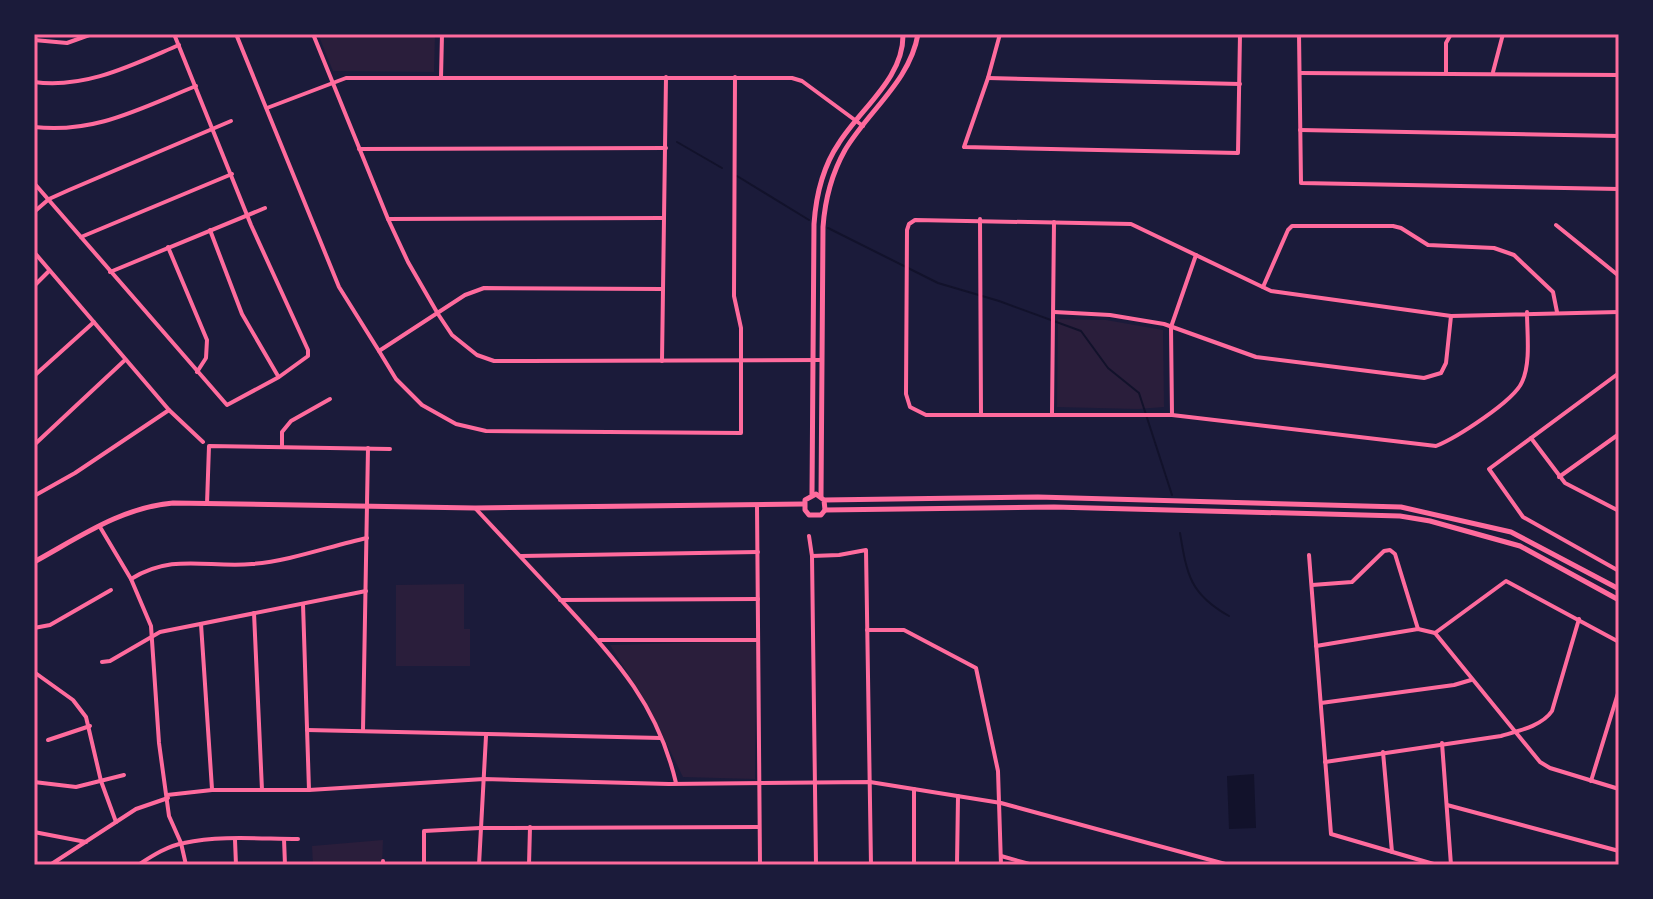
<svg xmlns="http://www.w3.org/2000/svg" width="1653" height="899" font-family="Overpass,sans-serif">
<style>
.green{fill:#2a1e3b}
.water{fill:#12122b}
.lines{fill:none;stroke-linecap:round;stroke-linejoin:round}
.stream{stroke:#12122b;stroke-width:2}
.minor{stroke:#ff6b9d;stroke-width:4}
.tertiary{stroke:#ff6b9d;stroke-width:5}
.neatline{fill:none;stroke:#ff6b9d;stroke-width:3}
</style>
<rect width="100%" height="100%" fill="#1b1b3a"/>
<g class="green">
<polygon points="318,34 435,34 434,72 333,71"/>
<polygon points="1058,319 1106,320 1163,330 1164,407 1138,409 1057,407"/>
<polygon points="464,584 464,629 470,629 470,666 396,666 396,585"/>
<polygon points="756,641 755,779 683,777 646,702 610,645"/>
<polygon points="383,840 382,865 313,865 312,846"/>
</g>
<polygon class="water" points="1254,774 1256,828 1229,829 1227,776"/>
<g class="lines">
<g class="stream">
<polyline points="677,142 722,168"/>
<polyline points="737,176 809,220"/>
<polyline points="828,228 938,283 999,301 1081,331 1108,368 1139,393 1172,495"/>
<path d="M1180,533C1187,575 1190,594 1229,616"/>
</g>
<g class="minor">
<polyline points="236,34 339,287 379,351 396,379 422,405 456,424 486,431 741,433 741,328 734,296 735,77"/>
<polyline points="313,34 388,219 408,262 438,314 452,335 477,355 494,361 528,361 822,360"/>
<polyline points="1000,34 988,78 964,147 1238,153 1240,34"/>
<polyline points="1299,34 1301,183 1619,189"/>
<polyline points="34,40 67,43 92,34"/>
<polyline points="1446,72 1446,43 1451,34"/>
<polyline points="1493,72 1503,34"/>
<polyline points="1300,73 1619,75"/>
<polyline points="441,78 442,34"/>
<polyline points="988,78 1240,84"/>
<path d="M34,82C86,89 132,65 179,45"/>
<polyline points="267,108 346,78 792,78 802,81 863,126"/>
<path d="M34,127C95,134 141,108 196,86"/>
<polyline points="1300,130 1619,136"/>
<polyline points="359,149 666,148"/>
<polyline points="34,183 227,405 279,377 308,356 308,350 251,225 174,34"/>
<polyline points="34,212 49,199 69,190 231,121"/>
<polyline points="388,219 664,218"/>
<polyline points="980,219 981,413"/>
<polyline points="1556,225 1619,276"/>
<polyline points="210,230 242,314 278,376"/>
<polyline points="81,237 232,174"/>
<polyline points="168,247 207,340 206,358 197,372"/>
<polyline points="34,252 169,410 203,442"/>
<polyline points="110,272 265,208"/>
<polyline points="34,286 49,271"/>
<polyline points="1263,287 1288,230 1292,226 1393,226 1401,228 1428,245 1494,248 1514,255 1553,292 1557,312"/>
<polyline points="1054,312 1110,315 1164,324 1256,357 1424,378 1441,373 1446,363 1451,316"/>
<path d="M1527,312C1527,333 1531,363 1522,382C1514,401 1456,438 1436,446L1172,415H926L910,407L906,394L907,230L909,224L915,220L1131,224L1271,291L1451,316L1619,312"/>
<polyline points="379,351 465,295 484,288 662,289"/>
<polyline points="662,361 666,77"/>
<polyline points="1619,373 1489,469 1523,517 1619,571"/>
<polyline points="34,376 94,322"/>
<polyline points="1052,413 1054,222"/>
<polyline points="1172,415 1171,327 1196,255"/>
<polyline points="1531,438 1565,483 1619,511"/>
<polyline points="34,445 125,360"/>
<polyline points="282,446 282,432 291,421 330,399"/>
<polyline points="1559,477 1619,434"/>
<polyline points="34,496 75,473 169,410"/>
<polyline points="207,504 209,446 390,449"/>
<polyline points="757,505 760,865"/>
<path d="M475,508C503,538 531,568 559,598C614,658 657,702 676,783"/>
<polyline points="100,527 131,579 151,626 159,743 169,816 181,843 186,865"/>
<polyline points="809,536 812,556 816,865"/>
<polyline points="1309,555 1331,834 1437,865"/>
<polyline points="521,556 758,552"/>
<polyline points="812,556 839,555 866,550 871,865"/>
<path d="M131,579C173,553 207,568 252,564C290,561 330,546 367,538"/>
<polyline points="1312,585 1352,582 1384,551 1390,550 1395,554 1418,629"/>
<polyline points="560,600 758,599"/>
<polyline points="303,604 309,790"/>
<polyline points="254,613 262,790"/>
<polyline points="201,624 212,789"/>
<polyline points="34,628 50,625 111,590"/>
<polyline points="867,630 904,630 976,668 998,771 1001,865"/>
<polyline points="1435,633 1506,581 1619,642"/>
<polyline points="599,640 757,640"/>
<polyline points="1316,646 1418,629 1435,633 1540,762 1550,768 1619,789"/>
<polyline points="102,662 110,661 160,632 366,591"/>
<polyline points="34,672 73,700 86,717 101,781 116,822"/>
<polyline points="1321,703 1454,685 1471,680"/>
<polyline points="307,730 661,738"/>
<polyline points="363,730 368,448"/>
<polyline points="48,740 90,726"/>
<polyline points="1442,743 1451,865"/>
<polyline points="1383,752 1392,852"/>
<path d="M1325,762L1501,736C1518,731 1542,726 1552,711L1579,619"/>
<polyline points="1591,781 1619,690"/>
<polyline points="34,782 76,787 124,775"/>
<polyline points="167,795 212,790 309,790 484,779 669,784 870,782 1001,803 1229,865"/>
<polyline points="1447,805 1619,851"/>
<polyline points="34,832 86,842"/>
<polyline points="284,839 285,865"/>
<polyline points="235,840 236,865"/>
<polyline points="1001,856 1033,865"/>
<polyline points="383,861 383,865"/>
<polyline points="50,865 136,809 168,798"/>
<path d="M138,865C152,856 167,846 184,843C220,835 262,839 298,839"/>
<polyline points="424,865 424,831 480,828 759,827"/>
<polyline points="479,865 486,736"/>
<polyline points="529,865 530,827"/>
<polyline points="914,865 914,789"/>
<polyline points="957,865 958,796"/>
</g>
<g class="tertiary">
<path d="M812,494L814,224C816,195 822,168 839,143C861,108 904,78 903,34"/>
<path d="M821,496L823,227C825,199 831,175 845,150C869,110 910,81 918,34"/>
<polyline points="824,500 825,510 821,515 809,515 805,510 805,500 816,494 824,500 1038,497 1401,507 1511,532 1619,589"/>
<polyline points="825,510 1054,507 1400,516 1430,521 1520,546 1619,600"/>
<path d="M34,562C78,538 122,507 173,503L475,508L803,504"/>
</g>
</g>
<rect width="1653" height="899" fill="none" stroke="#1b1b3a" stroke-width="72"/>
<rect x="36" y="36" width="1581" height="827" class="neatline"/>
</svg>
